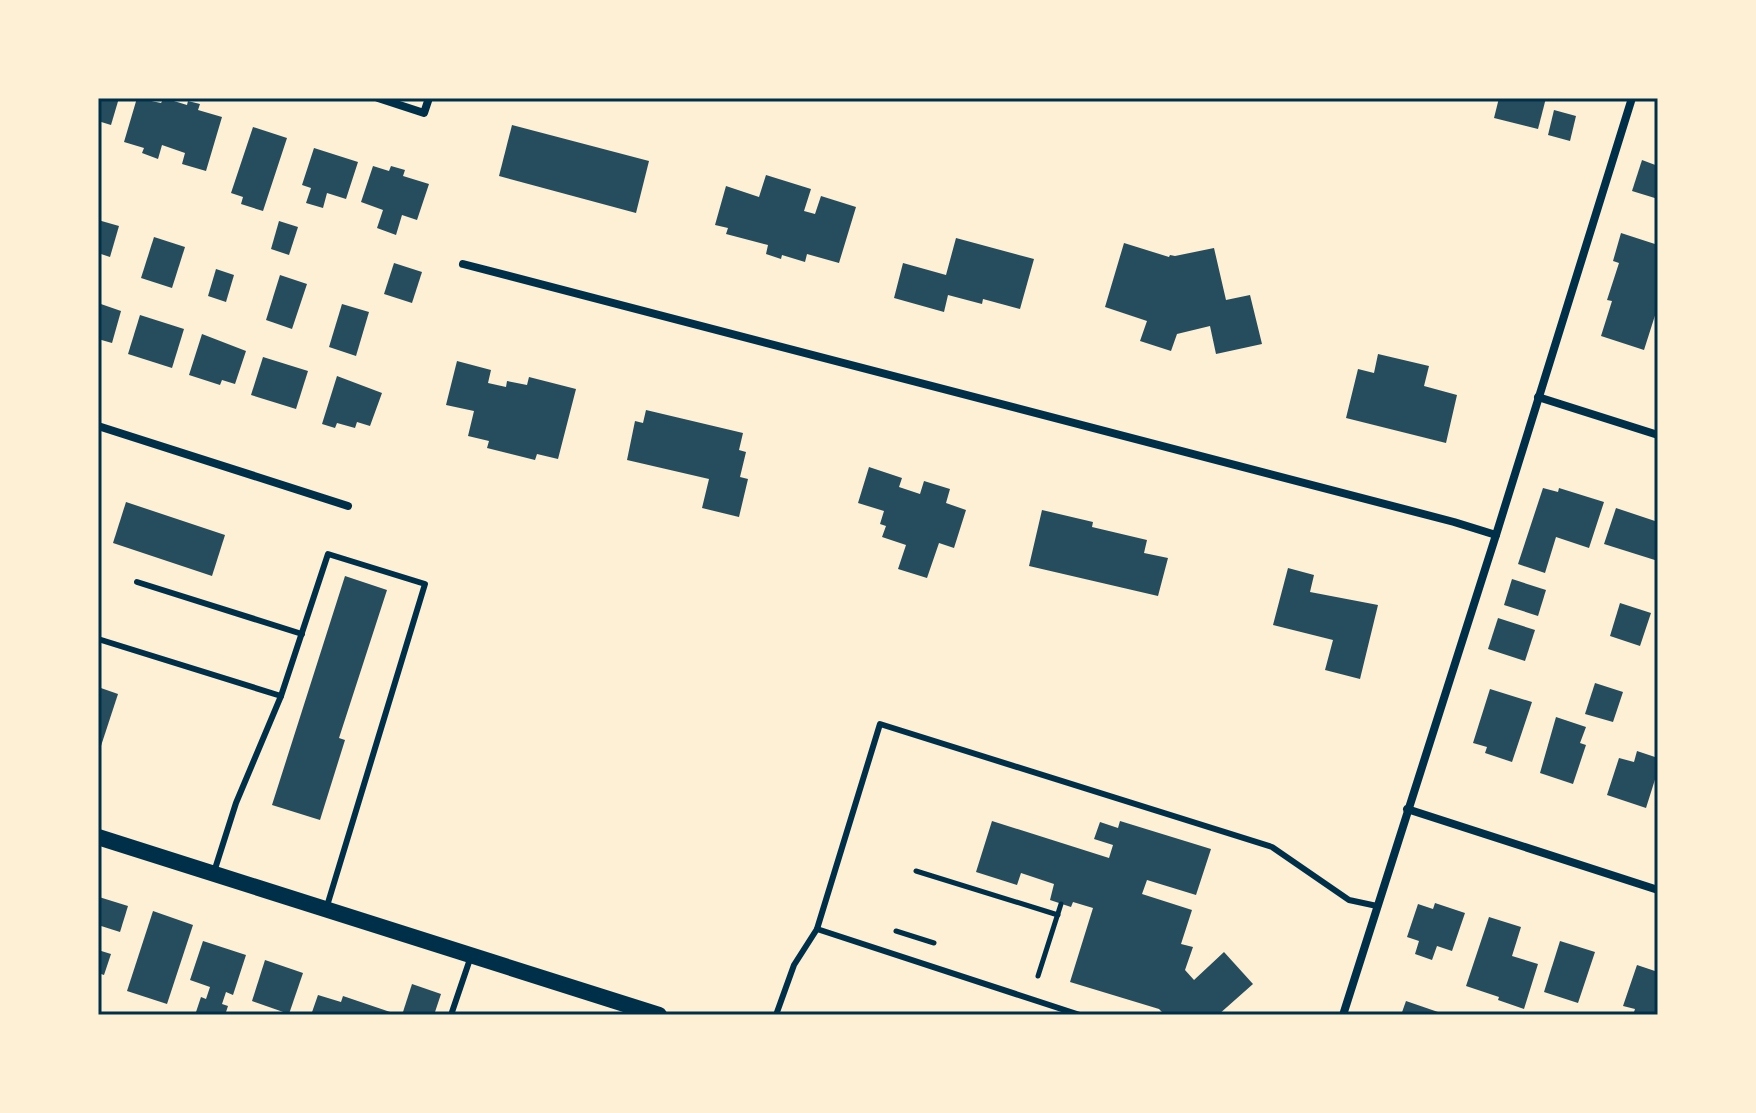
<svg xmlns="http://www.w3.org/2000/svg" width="1756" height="1113" font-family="'Work Sans',sans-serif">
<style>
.building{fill:#264d5e}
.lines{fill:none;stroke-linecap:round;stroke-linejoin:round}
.path{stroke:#003049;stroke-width:5}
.service{stroke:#003049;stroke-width:6}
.minor{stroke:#003049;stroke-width:8}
.secondary{stroke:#003049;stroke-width:16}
.neatline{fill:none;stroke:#003049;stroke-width:3}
</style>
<rect width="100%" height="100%" fill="#fdf0d5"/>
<g class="building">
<polygon points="98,98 119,98 111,125 98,121"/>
<polygon points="137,98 161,103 164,98 187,105 188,101 200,104 198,110 222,117 206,171 182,164 185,153 162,145 158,159 142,153 144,148 124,142"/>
<polygon points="1499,98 1546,98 1538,129 1494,118"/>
<polygon points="1554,110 1576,116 1570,141 1548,135"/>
<polygon points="512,125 649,161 636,213 499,176"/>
<polygon points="253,127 287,138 263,211 241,204 243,197 231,193"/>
<polygon points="314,148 358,162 346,199 327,193 323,208 306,203 311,188 302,185"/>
<polygon points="1642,160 1658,166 1658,199 1632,191"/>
<polygon points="373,166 389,171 391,166 405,170 403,176 429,184 417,220 402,215 396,235 377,228 383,210 361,202"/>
<polygon points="766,175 811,189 804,211 815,214 821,196 856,207 839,263 807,254 805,262 782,255 781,259 766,254 768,245 726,234 728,228 715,225 726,186 759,197"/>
<polygon points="98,220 119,226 110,257 98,253"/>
<polygon points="279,221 298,227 289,255 271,249"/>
<polygon points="1621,233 1658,245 1658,306 1644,350 1601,336 1612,301 1607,300 1619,263 1613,261"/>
<polygon points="154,237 185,247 172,288 141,278"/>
<polygon points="956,238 1034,259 1020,309 983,299 982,304 948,295 944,312 894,298 903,263 946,275"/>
<polygon points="1124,243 1169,257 1170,255 1175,256 1214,248 1226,300 1250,295 1262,344 1216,354 1210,326 1177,334 1171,351 1140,341 1147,321 1105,307"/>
<polygon points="394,263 422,272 412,303 384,294"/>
<polygon points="216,269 234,275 226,302 208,296"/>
<polygon points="280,275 307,284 292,329 266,320"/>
<polygon points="98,303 121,311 112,343 98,339"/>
<polygon points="342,304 369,312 356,356 329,347"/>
<polygon points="140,315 184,329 172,368 128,354"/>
<polygon points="202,334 246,351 235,384 222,380 220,385 189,375"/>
<polygon points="1378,354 1429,366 1424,386 1457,395 1446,443 1346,418 1358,369 1374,373"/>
<polygon points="263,357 308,371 296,409 251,395"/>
<polygon points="457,361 491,370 488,383 506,387 507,381 527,385 529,377 576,389 558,459 537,454 535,460 487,448 489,441 468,436 474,411 446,405"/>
<polygon points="337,376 382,393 370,426 357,422 355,428 337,423 335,428 322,424"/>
<polygon points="646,410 743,433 739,450 746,452 740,477 748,479 739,517 702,508 709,479 627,460 635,421 643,423"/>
<polygon points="869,467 902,478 899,487 920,494 924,481 950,489 946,503 966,510 954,548 939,543 927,578 898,569 906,545 882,537 886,526 880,524 884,511 858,503"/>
<polygon points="1543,488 1558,492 1559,488 1604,502 1589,548 1556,537 1545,573 1518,564"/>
<polygon points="126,502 225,535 212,576 113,543"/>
<polygon points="1616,508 1658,522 1658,561 1604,544"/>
<polygon points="1042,510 1093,522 1092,527 1147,540 1144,553 1168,558 1158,596 1029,566"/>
<polygon points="1288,568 1314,575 1310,592 1378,605 1360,679 1325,670 1333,640 1273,625"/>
<polygon points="345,576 387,590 339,738 345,740 320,820 272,805"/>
<polygon points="1512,579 1546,590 1538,616 1504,605"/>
<polygon points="1620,603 1651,613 1640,646 1610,636"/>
<polygon points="1498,618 1535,630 1525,661 1488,649"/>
<polygon points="1595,683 1623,692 1613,722 1585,714"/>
<polygon points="98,687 118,694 99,752 98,752"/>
<polygon points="1490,689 1532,702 1512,762 1485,753 1487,747 1473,743"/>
<polygon points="1556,717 1586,727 1580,743 1586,745 1573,784 1540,773"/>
<polygon points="1637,751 1658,758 1658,770 1646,808 1607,795 1619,758 1634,762"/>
<polygon points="992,821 1109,858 1113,845 1094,839 1100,822 1118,828 1120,821 1211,849 1196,895 1147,880 1142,894 1192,910 1181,944 1193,947 1185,970 1194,980 1224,952 1253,984 1218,1015 1165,1015 1159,1009 1070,982 1093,908 1073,902 1071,907 1050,900 1054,884 1021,873 1017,885 976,872"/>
<polygon points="99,897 128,906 120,932 98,925"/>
<polygon points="1435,903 1465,913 1452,951 1437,946 1432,960 1415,954 1419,941 1407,937 1418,904 1433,909"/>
<polygon points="153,911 193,925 167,1004 127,991"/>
<polygon points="1489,917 1521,927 1512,956 1538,964 1524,1009 1498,1000 1499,997 1466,986"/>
<polygon points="203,941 246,955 233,995 226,992 222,1004 228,1006 225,1015 195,1015 201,997 206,999 210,987 190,980"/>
<polygon points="1560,941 1595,952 1578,1003 1544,992"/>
<polygon points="98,950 111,954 104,975 98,973"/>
<polygon points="265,960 303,973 289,1014 252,1001"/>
<polygon points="1637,965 1658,972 1658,1015 1633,1015 1635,1009 1623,1006"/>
<polygon points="412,984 441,994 434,1015 402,1015"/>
<polygon points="318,995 341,1002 343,996 399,1015 311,1015"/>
<polygon points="1406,1001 1438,1012 1437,1015 1401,1015"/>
</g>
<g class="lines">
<g class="path">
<polyline points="916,871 1058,915"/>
<polyline points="896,931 934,943"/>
<polyline points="1038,976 1061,904"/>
</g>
<g class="service">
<polyline points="137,582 302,634"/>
<polyline points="98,639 281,696"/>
<polyline points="214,872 236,803 281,696 328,554 425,584 327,906"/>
<polyline points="817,929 1080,1015"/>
<polyline points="451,1015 470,959"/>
<polyline points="776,1015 794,965 817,929 880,724 1272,847 1349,900 1377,906"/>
</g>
<g class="minor">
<polyline points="378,98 424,113 429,98"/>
<polyline points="463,264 1454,522 1496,535"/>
<polyline points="1538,397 1658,435"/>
<polyline points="98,426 348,506"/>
<polyline points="1407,809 1658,890"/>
<polyline points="1343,1015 1496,535 1632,98"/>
</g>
<polyline class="secondary" points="98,837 659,1015"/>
</g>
<rect width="1756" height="1113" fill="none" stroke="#fdf0d5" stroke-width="200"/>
<rect x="100" y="100" width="1556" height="913" class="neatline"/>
</svg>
